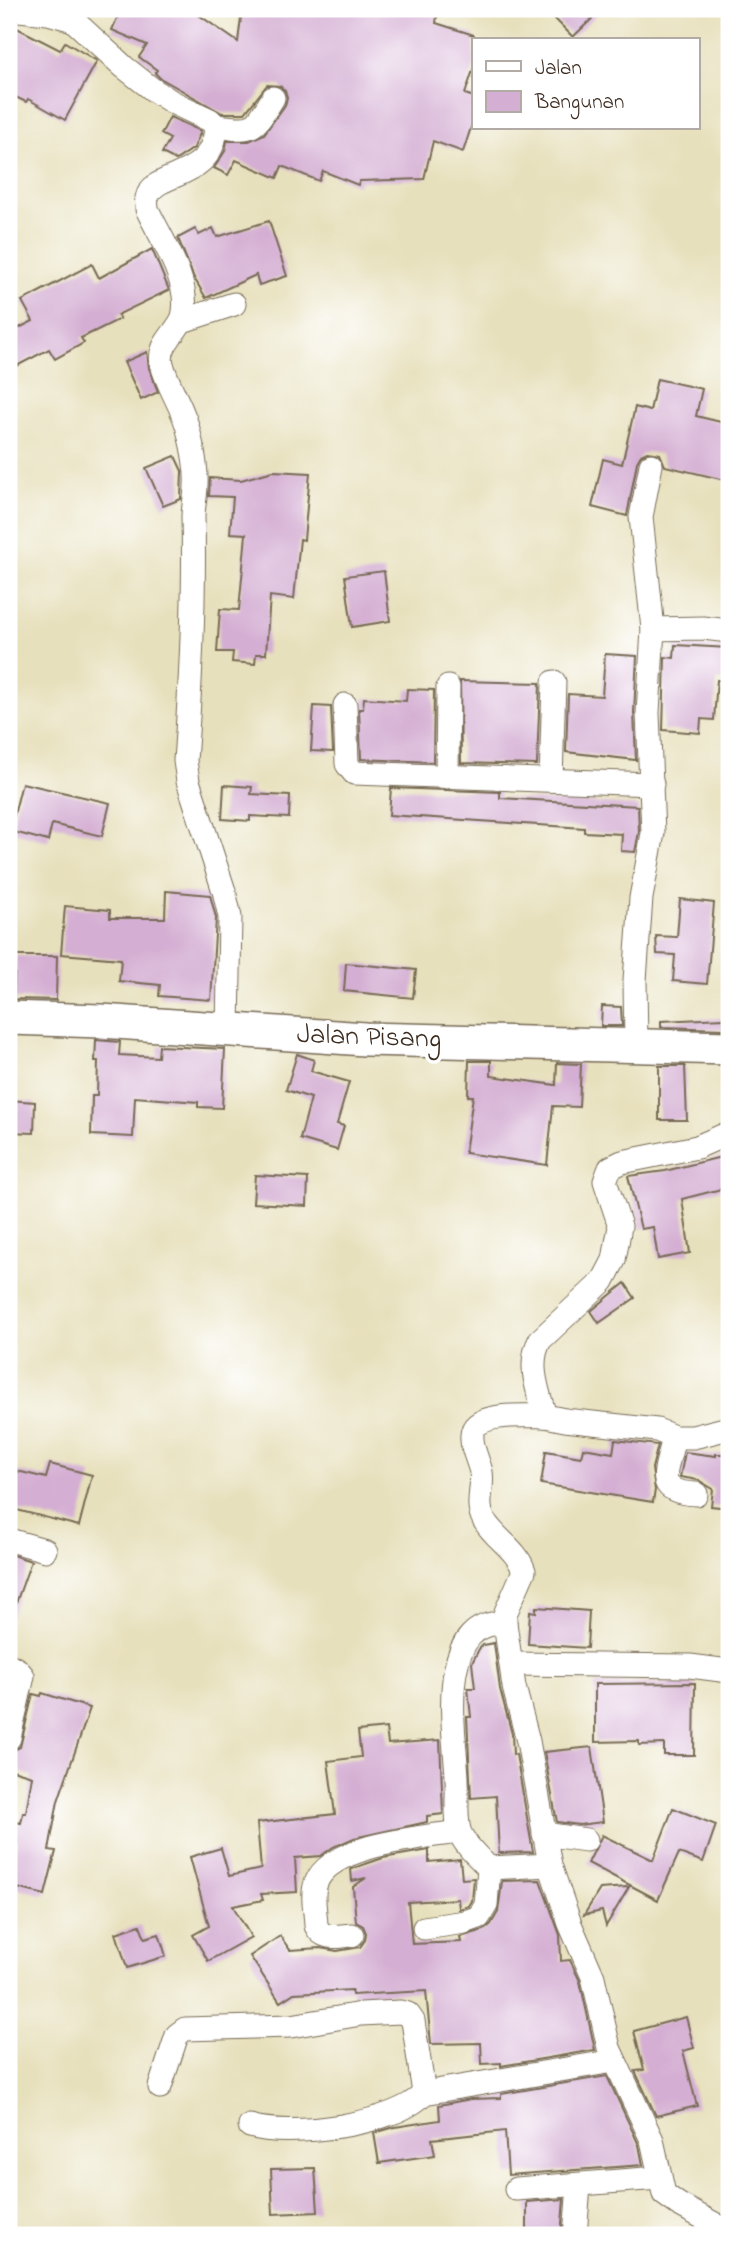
<svg xmlns="http://www.w3.org/2000/svg" width="738" height="2244" font-family="'Indie Flower',sans-serif">
<style>
.building{fill:#d4aed3}
.lines{fill:none;stroke-linecap:round;stroke-linejoin:round}
.street-casing{stroke:#776a55;stroke-width:25}
.secondary-casing{stroke:#776a55;stroke-width:36}
.street{stroke:#fff;stroke-width:23}
.secondary{stroke:#fff;stroke-width:33}
.labels{text-anchor:middle;dominant-baseline:central;stroke-width:7;stroke-linejoin:round;paint-order:stroke}
.street-label{font-size:28px;fill:#3b2a1e;stroke:#fff}
</style>
<rect width="100%" height="100%" fill="#fff"/>
<filter id="ink" filterUnits="userSpaceOnUse"><feTurbulence type="fractalNoise" baseFrequency=".0143" numOctaves="2"/><feDisplacementMap in="SourceGraphic" scale="14" xChannelSelector="R" yChannelSelector="G"/><feConvolveMatrix kernelMatrix="1 2 1 2 8 2 1 2 1" color-interpolation-filters="sRGB"/></filter>
<filter id="wash" filterUnits="userSpaceOnUse"><feTurbulence type="fractalNoise" baseFrequency=".00686" numOctaves="4" result="noise"/><feDisplacementMap in="SourceGraphic" scale="28" xChannelSelector="R" yChannelSelector="G"/><feGaussianBlur stdDeviation="1.57" result="paint"/><feColorMatrix in="noise" values="0 0 0 0 0 0 0 0 0 0 0 0 0 0 0 0 0 1.4 0 .05"/><feComposite in="paint" operator="in"/></filter>
<g filter="url(#wash)">
<rect width="100%" height="100%" fill="#e7e0bc"/>
<g id="blocks">
<g class="building">
<polygon points="121,9 190,9 238,42 242,9 438,9 436,23 474,35 474,67 465,94 474,97 474,118 463,152 433,141 424,179 360,181 358,185 323,171 319,181 282,166 277,178 236,160 228,175 214,168 225,151 227,141 249,141 264,134 285,105 287,98 285,91 280,86 267,85 245,113 222,113 160,78 155,73 157,70 139,57 147,45 112,30"/>
<polygon points="545,9 602,9 573,37"/>
<polygon points="15,27 60,50 65,42 97,61 65,120 28,99 26,102 9,94 9,38"/>
<polygon points="170,117 201,131 194,148 176,160 162,153 170,139 161,134"/>
<polygon points="269,221 287,276 259,285 256,275 206,298 194,278 178,238 195,229 199,235 213,228 217,237"/>
<polygon points="152,249 169,290 117,315 120,319 81,338 84,343 55,359 49,349 9,370 9,333 33,321 22,301 92,264 99,278"/>
<polygon points="147,352 149,368 158,392 141,400 124,362"/>
<polygon points="657,379 702,389 696,416 729,424 729,481 665,466 660,454 647,452 641,455 637,462 627,516 592,507 603,459 622,464 635,407 650,411"/>
<polygon points="175,456 182,471 181,499 163,506 146,468"/>
<polygon points="273,471 310,473 304,540 300,539 294,599 270,596 266,654 256,654 255,664 232,662 233,652 217,652 220,609 239,610 246,534 230,533 233,497 209,496 210,478 241,480"/>
<polygon points="384,571 390,621 352,627 345,576"/>
<polygon points="675,645 729,648 728,681 717,680 714,720 701,719 700,733 663,730 665,657 674,658"/>
<polygon points="605,654 637,656 634,712 636,760 566,752 568,694 602,696"/>
<polygon points="460,681 540,683 537,765 461,763"/>
<polygon points="407,689 434,690 433,762 361,759 359,709 363,709 364,698 406,701"/>
<polygon points="314,706 331,707 333,752 311,751"/>
<polygon points="22,783 110,803 102,836 52,824 48,841 10,831"/>
<polygon points="224,785 252,787 251,794 290,796 289,818 250,816 250,821 222,819"/>
<polygon points="391,788 500,792 500,798 638,806 639,832 635,852 621,851 622,834 584,832 584,828 389,815"/>
<polygon points="166,891 210,895 216,918 211,1000 159,996 160,985 119,981 121,959 61,954 65,906 110,910 110,918 165,918"/>
<polygon points="680,899 714,903 707,984 673,981 675,955 657,954 656,936 677,937"/>
<polygon points="15,956 57,956 56,1000 14,999"/>
<polygon points="346,963 416,970 413,998 344,991"/>
<polygon points="602,1006 621,1007 622,1026 601,1026"/>
<polygon points="724,1018 724,1029 661,1027 661,1021"/>
<polygon points="96,1040 120,1042 119,1055 158,1057 159,1046 225,1049 222,1108 198,1107 198,1102 135,1097 133,1137 91,1135 92,1096 97,1096 98,1061 95,1061"/>
<polygon points="297,1054 314,1060 311,1071 349,1082 337,1124 344,1126 337,1150 300,1139 311,1098 286,1090"/>
<polygon points="469,1061 491,1061 491,1076 556,1085 557,1063 581,1064 579,1107 553,1106 547,1165 465,1153 473,1096 468,1096"/>
<polygon points="659,1066 685,1066 687,1120 659,1120"/>
<polygon points="9,1100 35,1102 34,1133 9,1132"/>
<polygon points="729,1155 729,1187 682,1199 690,1253 658,1259 653,1227 641,1229 628,1176 665,1171"/>
<polygon points="255,1175 308,1178 307,1206 253,1203"/>
<polygon points="625,1283 635,1298 599,1323 591,1311"/>
<polygon points="615,1440 658,1445 652,1468 655,1490 653,1502 541,1484 546,1451 581,1457 583,1448 613,1453"/>
<polygon points="685,1452 716,1456 716,1454 729,1454 729,1508 711,1506 713,1489 698,1480 680,1477"/>
<polygon points="50,1464 92,1475 79,1526 9,1508 9,1469 46,1478"/>
<polygon points="9,1554 31,1561 11,1617 9,1616"/>
<polygon points="536,1607 589,1611 587,1648 528,1644 530,1611 536,1612"/>
<polygon points="494,1643 500,1689 512,1734 513,1755 516,1754 533,1852 499,1853 496,1796 471,1798 467,1717 471,1717 468,1688 475,1688 472,1663 479,1649 483,1645"/>
<polygon points="695,1683 694,1755 664,1755 664,1744 639,1745 639,1741 595,1742 595,1684"/>
<polygon points="42,1693 90,1708 58,1801 49,1850 56,1851 45,1895 9,1886 9,1873 17,1841 12,1840 16,1822 21,1823 23,1813 26,1813 32,1776 9,1769 9,1752 20,1747 33,1694 41,1696"/>
<polygon points="386,1728 388,1744 440,1740 443,1814 427,1816 427,1822 354,1838 333,1847 321,1856 295,1858 297,1892 261,1894 263,1900 233,1906 251,1937 208,1961 193,1935 209,1926 190,1857 221,1848 229,1876 261,1869 257,1823 335,1814 328,1761 361,1757 358,1731"/>
<polygon points="592,1747 603,1822 579,1825 557,1822 544,1752"/>
<polygon points="673,1808 716,1825 703,1862 679,1853 658,1900 588,1863 602,1835 653,1860"/>
<polygon points="429,1850 429,1862 460,1859 462,1879 474,1878 472,1901 469,1906 459,1909 458,1899 408,1902 412,1944 461,1942 460,1937 484,1930 491,1924 498,1912 502,1881 540,1880 560,1935 561,1961 570,1960 580,1981 595,2050 501,2066 501,2063 482,2064 481,2043 431,2044 426,1991 352,1995 352,1990 294,1993 280,2002 250,1956 280,1936 290,1950 320,1948 337,1951 360,1947 365,1940 366,1933 363,1926 356,1922 353,1887 366,1878 352,1881 351,1869 383,1858"/>
<polygon points="629,1887 606,1926 602,1911 584,1915 600,1889"/>
<polygon points="140,1925 145,1938 159,1934 166,1956 127,1968 116,1933"/>
<polygon points="686,2017 694,2048 683,2051 697,2106 656,2116 635,2071 644,2070 634,2031"/>
<polygon points="607,2076 639,2145 643,2165 508,2175 505,2131 432,2139 435,2155 379,2163 374,2133 395,2127 440,2120 439,2105 471,2099 501,2098 501,2094"/>
<polygon points="315,2168 318,2212 273,2214 271,2169"/>
<polygon points="564,2199 561,2235 527,2235 527,2202"/>
</g>
</g>
</g>
<g filter="url(#ink)">
<use href="#blocks" fill-opacity="0" stroke="#776a55" stroke-width="2"/>
<g class="lines">
<g class="street-casing">
<g id="street">
<path d="M9,9L48,13L73,20L124,67L152,89L172,102L210,120L216,126C214,182 153,170 147,198C146,201 147,205 147,209C161,239 192,283 183,317C178,332 157,345 162,364C168,388 184,408 189,433C193,449 197,469 196,485C196,496 193,507 193,517C195,598 191,680 185,761L188,781L224,891L230,917L228,1031"/>
<path d="M216,126C255,130 252,132 273,98"/>
<polyline points="182,321 234,304"/>
<polyline points="653,629 703,628 729,631"/>
<polyline points="345,705 347,764 354,773 652,784"/>
<polyline points="447,777 448,687"/>
<polyline points="551,780 554,682"/>
<polyline points="636,1046 635,980 641,898 653,833 648,713 653,629 641,517 651,465"/>
<path d="M729,1133L697,1147L622,1162L610,1168L605,1181L620,1226L614,1260L603,1281L540,1340C527,1364 538,1391 545,1416C529,1416 473,1411 472,1435C471,1448 478,1459 481,1472C484,1488 475,1504 484,1520C495,1539 517,1549 524,1571L505,1614V1623L514,1687L528,1741L550,1865L570,1924L593,1977L609,2048L652,2140L664,2194L678,2204L729,2232"/>
<polyline points="545,1416 565,1420 657,1430 674,1437 693,1437 729,1428"/>
<path d="M674,1437C667,1471 651,1492 696,1494"/>
<polyline points="9,1540 45,1550"/>
<path d="M505,1623C434,1620 455,1734 457,1777C458,1794 455,1814 459,1830C463,1844 479,1858 489,1868L550,1865"/>
<polyline points="511,1664 690,1666 729,1671"/>
<polyline points="9,1665 18,1670 23,1676 9,1738"/>
<polyline points="544,1834 586,1840"/>
<polyline points="424,1928 465,1922 479,1917 486,1905 489,1868"/>
<path d="M352,1935C338,1936 323,1941 316,1926C316,1914 311,1895 316,1883C330,1844 424,1837 459,1832"/>
<polyline points="160,2087 177,2035 185,2029 291,2026 361,2014 400,2012 408,2014 413,2021 424,2093"/>
<path d="M250,2126C288,2138 397,2125 424,2093L614,2061"/>
<polyline points="516,2189 659,2178"/>
<polyline points="575,2235 579,2186"/>
</g>
</g>
<g class="secondary-casing">
<polyline id="secondary" points="9,1018 101,1021 365,1039 729,1048"/>
</g>
<use href="#street" class="street"/>
<use href="#secondary" class="secondary"/>
</g>
</g>
<g class="labels">
<g class="street-label">
<text transform="translate(369 1038) rotate(2)">Jalan Pisang</text>
</g>
</g>
<rect width="738" height="2244" fill="none" stroke="#fff" stroke-width="35"/>
<rect x="472" y="38" width="228" height="91" fill="#ffffff" stroke="#b1aaa5" stroke-width="2"/>
<rect x="486" y="61" width="35" height="10" fill="#ffffff" stroke="#b1aaa5" stroke-width="2"/>
<text x="535" y="74" font-size="21" fill="#3b2a1e">Jalan</text>
<rect x="486" y="91" width="35" height="21" fill="#d4aed3" stroke="#b1aaa5" stroke-width="2"/>
<text x="535" y="108" font-size="21" fill="#3b2a1e">Bangunan</text>
</svg>
